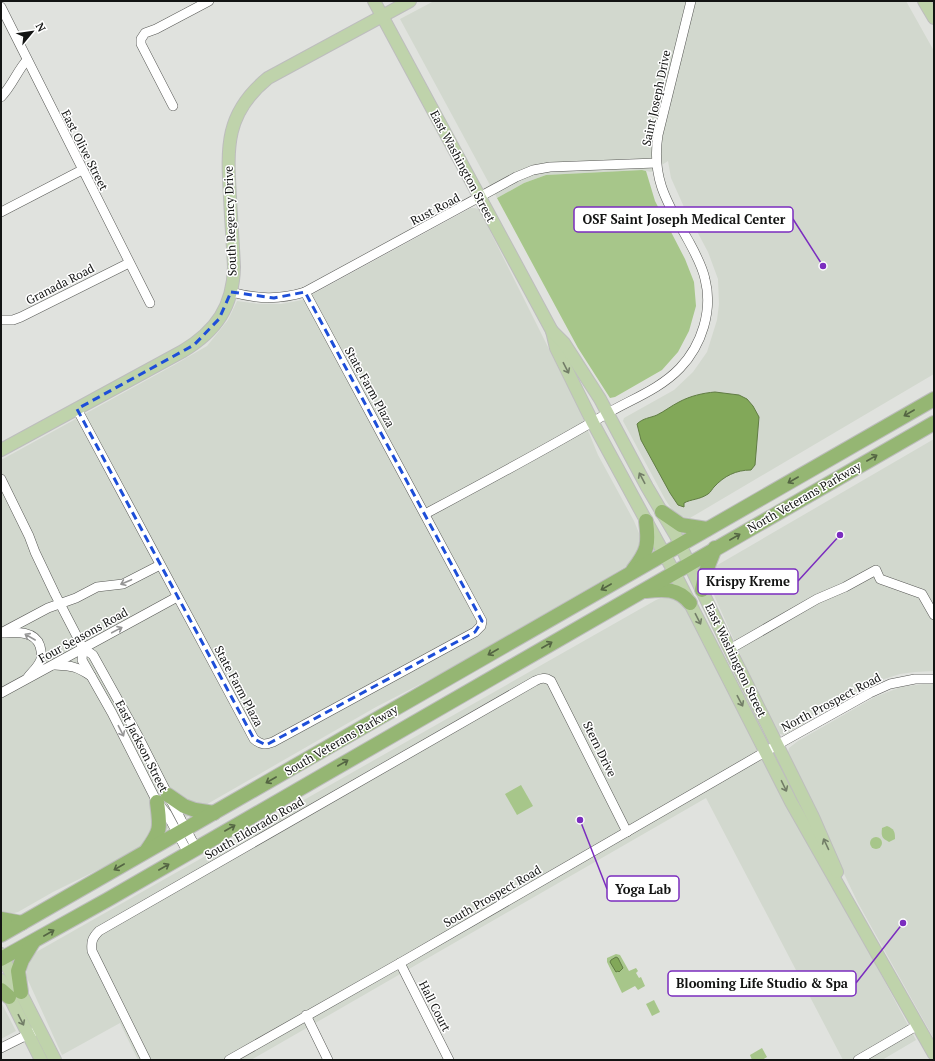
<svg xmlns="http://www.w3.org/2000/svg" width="935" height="1061" font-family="'PT Serif',serif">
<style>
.built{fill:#d2d8ce}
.green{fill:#a7c68a}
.water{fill:#82a859;stroke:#617c44}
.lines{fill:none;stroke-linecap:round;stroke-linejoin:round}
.minor-casing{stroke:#575855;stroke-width:10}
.major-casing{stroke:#bdbdbd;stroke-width:14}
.highway-casing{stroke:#bdbdbd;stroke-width:16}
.minor{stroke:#fff;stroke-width:9}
.major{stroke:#bfd3ab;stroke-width:12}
.highway{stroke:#95b673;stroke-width:14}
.oneway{stroke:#727d67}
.oneway2{stroke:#546543}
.oneway3{stroke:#959595}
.marked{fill:none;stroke:#1d4ed8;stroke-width:3;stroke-dasharray:8 5;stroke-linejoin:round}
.labels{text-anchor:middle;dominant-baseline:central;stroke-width:3;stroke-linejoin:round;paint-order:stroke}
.street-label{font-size:12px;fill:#131413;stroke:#fff}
.leader{fill:none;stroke:#7b2cbf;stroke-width:1.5}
.callout-dot{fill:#7b2cbf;stroke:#fff;stroke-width:1.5}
.callout{fill:#fff;stroke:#7b2cbf;stroke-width:1.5}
.callout-label{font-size:13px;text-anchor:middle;font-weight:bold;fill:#131413}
</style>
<rect width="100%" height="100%" fill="#e0e2de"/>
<g class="built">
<polygon points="434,1 906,1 934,51 934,374 690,518 680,516 672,510 665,499 623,421 624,418 674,390 693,372 707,352 717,320 719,304 718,279 708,252 684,207 671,178 668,161 651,172 642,170 546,175 524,183 497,198 400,19"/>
<polygon points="471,208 474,208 479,209 580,411 598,455 634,521 641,538 636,557 630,564 608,577 440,674 376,707 209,803 120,859 53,892 18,912 6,915 6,912 1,911 1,460 174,365 207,346 228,320 237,301 260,304 281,304 302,300"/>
<polygon points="934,439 934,671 915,672 900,674 878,681 784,735 777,733 773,728 710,586 711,577 714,567"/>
<polygon points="663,597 671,598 677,600 684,606 916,1040 882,1060 843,1060 706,798 251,1060 138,1060 120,1023 62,1055 27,978 27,969 33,955 38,951 656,600"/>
<polygon points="923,684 934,684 934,1039 858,903 787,755 789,748 798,741 875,697 901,687"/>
<polygon points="1,1002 16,1031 1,1039"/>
</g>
<g class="green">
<polygon points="642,170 646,171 655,201 685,259 694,282 696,306 689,331 678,352 662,370 615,397 610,398 578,348 497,198 524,183 546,175"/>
<polygon points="521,785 533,806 517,815 505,794"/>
<path d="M887,826C894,829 895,831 895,839L889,842C882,838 881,837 882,828Z"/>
<circle cx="876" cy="843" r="6"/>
<polygon points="616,954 620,955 629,971 636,968 638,971 636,973 639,978 641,977 645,986 638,990 635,986 622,993 607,962 607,958"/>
<polygon points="654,1000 660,1012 652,1016 646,1004"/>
<polygon points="762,1048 767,1057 762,1060 752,1060 750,1055"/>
</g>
<g class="water">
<path d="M715,392L739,395L747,399L753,406L759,417L755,465L751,470C736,470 724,476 714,487C712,489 711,492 708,494C699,500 691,499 684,503V507L678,505L670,493L641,440L637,424C643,418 650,418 657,415C665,411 671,406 679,402C690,396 703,393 715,392Z"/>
<polygon points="616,957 618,958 623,968 619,972 618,971 616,972 610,962 611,960"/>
</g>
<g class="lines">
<g class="minor-casing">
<g id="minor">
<polyline points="1,7 150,303"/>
<path d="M1,97C12,86 17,71 27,60"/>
<polyline points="173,106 141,44 141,39 145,33 156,29 209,1"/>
<polyline points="1,212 82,170"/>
<path d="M231,292C257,299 279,300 305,292L516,177L533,170L550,167L656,163"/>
<polyline points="1,320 13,320 21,317 129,263"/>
<path d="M77,409L254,739C261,745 265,745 273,742L475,632L481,626L482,621L305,292"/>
<polyline points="1,479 29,536 35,552 55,594 83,648 82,660 112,713 157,802 167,814 188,853"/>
<path d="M425,514C487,481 548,448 608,413C632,399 660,389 680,368C702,345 713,310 705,279C702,265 695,253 688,240C668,204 651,179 658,135L691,1"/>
<polyline points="1,633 48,608 76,598 97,587 123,584 160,565"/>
<path d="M4,633C17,632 35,631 40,646C41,650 42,655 41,659C39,666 32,672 28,677"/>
<polyline points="83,648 93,655 138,736 168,795 196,848"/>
<polyline points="730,649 817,599 845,587 876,570 880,579 922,594 934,615"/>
<path d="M54,665C72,666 76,666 91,676"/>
<polyline points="1,693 177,597"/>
<polyline points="400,963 449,1060"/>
<polyline points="306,1015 328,1060"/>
<polyline points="1,1048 33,1032"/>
<path d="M146,1060L92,951C91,942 92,938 99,931L535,681C541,678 545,677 551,681L627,832"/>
<polyline points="229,1060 400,963 777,745 870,693 890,684 915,679 934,679"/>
<polyline points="858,1060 918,1025"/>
</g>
</g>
<g class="major-casing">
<g id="major">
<polyline points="374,1 552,331 556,348 593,423 674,572 791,802 934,1054"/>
<polyline points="924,1 934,18"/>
<polyline points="552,331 564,343 600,399 647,487 676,536 733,656 813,817 837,872"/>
<path d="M1,450L183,351C216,331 233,307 234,267C233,244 231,220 230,197C227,147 225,113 268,78L410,1"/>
<polyline points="1,954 55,1060"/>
<polyline points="1,980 41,1060"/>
</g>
</g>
<g class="highway-casing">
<g id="highway">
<polyline points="662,512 681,525 707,529"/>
<path d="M633,570C648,551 649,544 646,521"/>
<polyline points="702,590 706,571 715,548"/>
<path d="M646,591C664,589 678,588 690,603"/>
<polyline points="168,795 184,806 195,810 214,813"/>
<path d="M147,850C162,829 160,827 157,802"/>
<polyline points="1,919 22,923"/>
<polyline points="1,935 934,399"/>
<polyline points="1,959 107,900 934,423"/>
<polyline points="1,990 9,997"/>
<polyline points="21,992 18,971 22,960 33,942"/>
</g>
</g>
<use href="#minor" class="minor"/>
<use href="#major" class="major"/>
<use href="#highway" class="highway"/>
</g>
<defs><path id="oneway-shaft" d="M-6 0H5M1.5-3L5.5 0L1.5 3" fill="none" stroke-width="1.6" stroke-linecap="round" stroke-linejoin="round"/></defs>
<g class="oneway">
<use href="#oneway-shaft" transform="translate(566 368) rotate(63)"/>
<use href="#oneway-shaft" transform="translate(642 478) rotate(-118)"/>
<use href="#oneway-shaft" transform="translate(698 619) rotate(63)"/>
<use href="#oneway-shaft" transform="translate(740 701) rotate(62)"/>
<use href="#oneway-shaft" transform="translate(784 786) rotate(64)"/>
<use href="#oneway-shaft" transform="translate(826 844) rotate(-115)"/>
<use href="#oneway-shaft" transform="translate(21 1020) rotate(63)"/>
</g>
<g class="oneway2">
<use href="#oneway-shaft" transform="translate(909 413) rotate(150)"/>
<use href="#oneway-shaft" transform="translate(872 458) rotate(-30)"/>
<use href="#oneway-shaft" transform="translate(793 480) rotate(150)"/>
<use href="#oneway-shaft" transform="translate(735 537) rotate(-30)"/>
<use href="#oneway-shaft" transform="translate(606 587) rotate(150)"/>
<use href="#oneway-shaft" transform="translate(547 645) rotate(-30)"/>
<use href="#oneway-shaft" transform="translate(493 652) rotate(150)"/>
<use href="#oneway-shaft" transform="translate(343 763) rotate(-30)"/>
<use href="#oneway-shaft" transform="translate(271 780) rotate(150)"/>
<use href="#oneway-shaft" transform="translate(230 828) rotate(-30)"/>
<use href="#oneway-shaft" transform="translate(119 867) rotate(150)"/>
<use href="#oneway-shaft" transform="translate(164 867) rotate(-30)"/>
<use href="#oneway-shaft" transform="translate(49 933) rotate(-30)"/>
</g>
<g class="oneway3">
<use href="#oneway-shaft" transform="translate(126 582) rotate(157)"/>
<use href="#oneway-shaft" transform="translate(117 630) rotate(-28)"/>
<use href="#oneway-shaft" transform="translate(30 637) rotate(-150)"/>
<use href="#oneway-shaft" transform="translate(121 731) rotate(63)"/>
</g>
<path class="marked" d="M231,292L274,298L305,292L482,621L475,632L266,745L254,739L77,409L194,345L219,319Z"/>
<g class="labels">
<g class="street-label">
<text transform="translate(656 98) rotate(-78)">Saint Joseph Drive</text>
<text transform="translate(85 150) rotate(63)">East Olive Street</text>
<text transform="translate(463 166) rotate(62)">East Washington Street</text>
<text transform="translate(435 209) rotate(-28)">Rust Road</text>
<text transform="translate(230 221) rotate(-92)">South Regency Drive</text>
<text transform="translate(60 284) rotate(-27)">Granada Road</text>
<text transform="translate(370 387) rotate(61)">State Farm Plaza</text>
<text transform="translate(804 497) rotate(-30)">North Veterans Parkway</text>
<text transform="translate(83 635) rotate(-29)">Four Seasons Road</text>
<text transform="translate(736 660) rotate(64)">East Washington Street</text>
<text transform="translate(239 686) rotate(62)">State Farm Plaza</text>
<text transform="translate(831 702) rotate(-28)">North Prospect Road</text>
<text transform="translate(341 740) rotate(-30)">South Veterans Parkway</text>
<text transform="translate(142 746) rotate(63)">East Jackson Street</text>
<text transform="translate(600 749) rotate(64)">Stern Drive</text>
<text transform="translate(254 828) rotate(-30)">South Eldorado Road</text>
<text transform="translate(492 896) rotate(-30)">South Prospect Road</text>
<text transform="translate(435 1006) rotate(63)">Hall Court</text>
</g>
</g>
<path class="leader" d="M823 266L793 219M840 535L798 581M580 820L607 889M903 923L856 983"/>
<g class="callout-dot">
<circle cx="823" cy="266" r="4"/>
<circle cx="840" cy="535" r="4"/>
<circle cx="580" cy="820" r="4"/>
<circle cx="903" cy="923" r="4"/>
</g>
<g class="callout">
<rect x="574" y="207" width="219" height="25" rx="4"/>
<rect x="698" y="569" width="100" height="25" rx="4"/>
<rect x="607" y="876" width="72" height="25" rx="4"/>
<rect x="668" y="971" width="188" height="25" rx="4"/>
</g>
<g class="callout-label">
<text x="684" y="224">OSF Saint Joseph Medical Center</text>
<text x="748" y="586">Krispy Kreme</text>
<text x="643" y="894">Yoga Lab</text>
<text x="762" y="988">Blooming Life Studio &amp; Spa</text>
</g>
<rect width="935" height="1061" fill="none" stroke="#131413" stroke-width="4"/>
<g transform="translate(32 32) rotate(61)" stroke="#ffffff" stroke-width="3" paint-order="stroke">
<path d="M0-3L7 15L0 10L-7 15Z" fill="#131413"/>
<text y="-6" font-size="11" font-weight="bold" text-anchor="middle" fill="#131413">N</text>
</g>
</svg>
